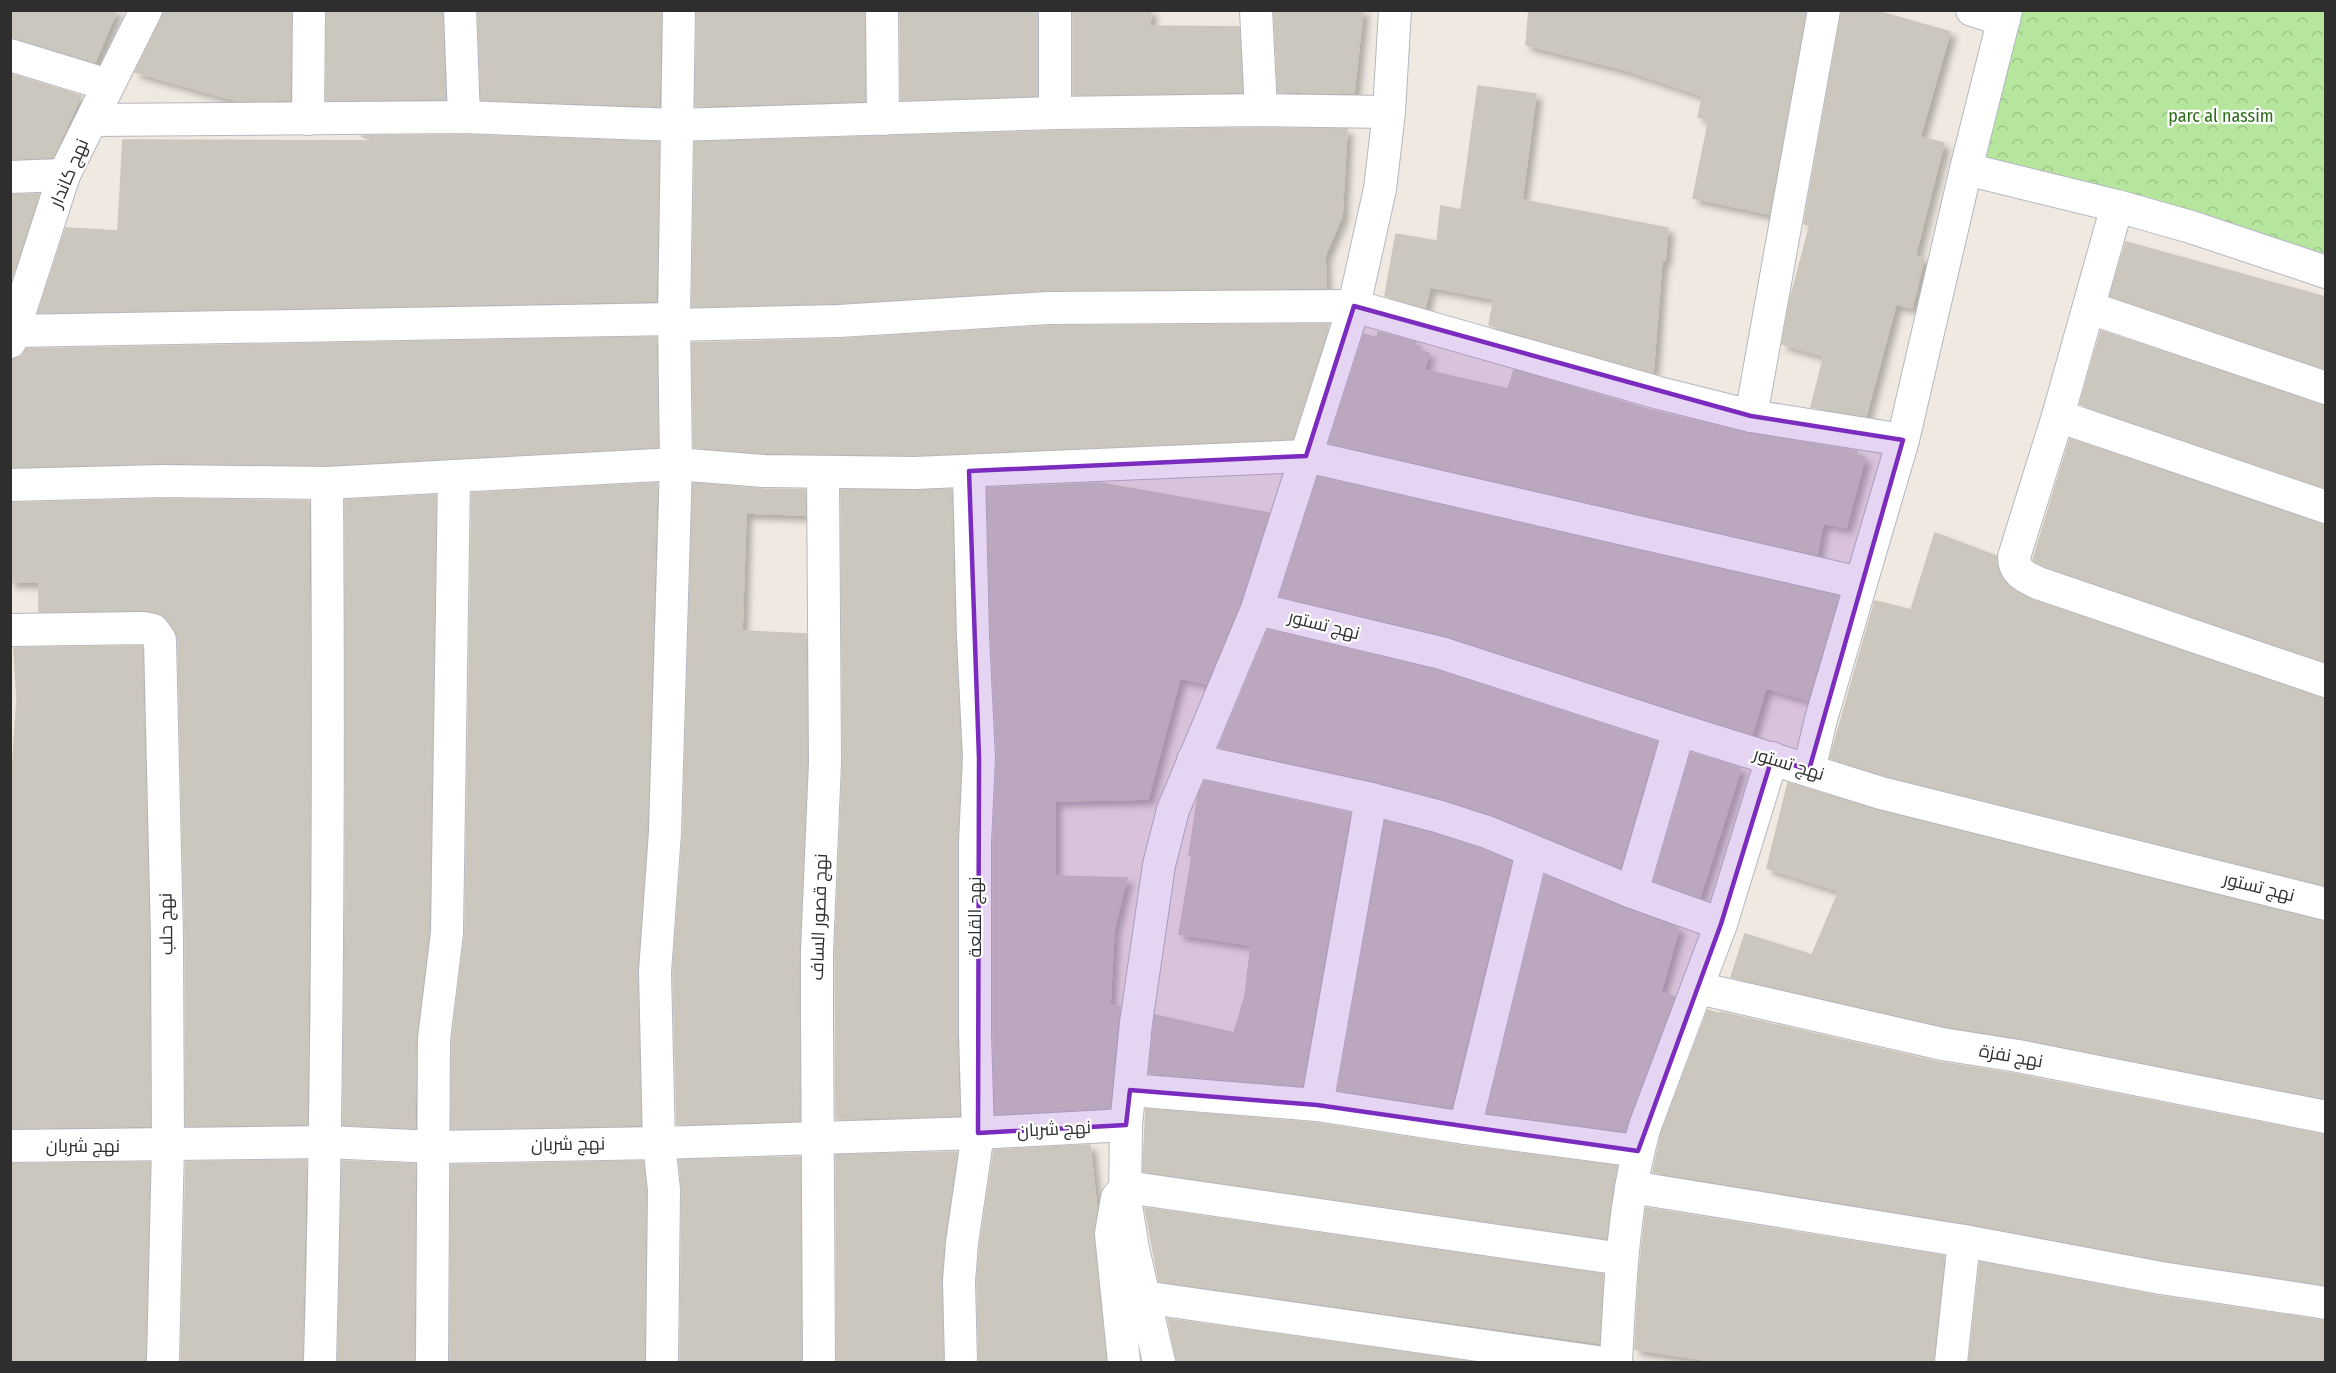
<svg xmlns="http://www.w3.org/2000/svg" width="2336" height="1373" font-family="'Fira Sans Condensed',Cairo,sans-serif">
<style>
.park{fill:url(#park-crowns)}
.building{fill:#cbc7bf;stroke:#cbc5ba;stroke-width:1.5;filter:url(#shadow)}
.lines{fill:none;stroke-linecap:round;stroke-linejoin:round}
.street-casing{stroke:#b4b7c1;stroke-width:34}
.street{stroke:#fff;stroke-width:32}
.marked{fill:#7b2cbf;fill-opacity:0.2;stroke:#7b2cbf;stroke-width:4.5;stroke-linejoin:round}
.labels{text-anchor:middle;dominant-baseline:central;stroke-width:4.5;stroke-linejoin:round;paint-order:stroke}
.park-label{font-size:18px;fill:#2c6e1b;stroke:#fff}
.street-label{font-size:18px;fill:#2e2e2e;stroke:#fff}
</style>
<defs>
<pattern id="park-crowns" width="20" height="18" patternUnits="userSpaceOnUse" patternTransform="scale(1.5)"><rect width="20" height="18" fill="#b6e59e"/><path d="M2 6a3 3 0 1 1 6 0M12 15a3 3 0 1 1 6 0" fill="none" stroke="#9dc588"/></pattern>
<filter id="shadow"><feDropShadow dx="5.5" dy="5.5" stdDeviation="3" flood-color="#0004"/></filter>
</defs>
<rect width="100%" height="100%" fill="#efe9e1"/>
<polygon class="park" points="2019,11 2325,11 2325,263 1979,158"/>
<g class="building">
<polygon points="10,10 117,10 95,62 10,38"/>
<polygon points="164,10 291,10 290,100 238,101 135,72 162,18"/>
<polygon points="327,10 442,10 445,99 326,100"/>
<polygon points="478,10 661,10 659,106 481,100"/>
<polygon points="697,10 864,10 865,101 695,106"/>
<polygon points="900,10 1037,10 1037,96 901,100"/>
<polygon points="1073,10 1151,10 1150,26 1239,27 1242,92 1073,95"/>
<polygon points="1274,10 1363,10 1354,93 1278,92"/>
<polygon points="1529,10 1806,10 1769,214 1693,198 1709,120 1698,117 1703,96 1626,70 1526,45"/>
<polygon points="1842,10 1873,10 1950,32 1920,137 1944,143 1915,256 1924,258 1912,308 1896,304 1866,416 1811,407 1824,356 1782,344 1790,300 1810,225 1804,224"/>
<polygon points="10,74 81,96 53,157 10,159"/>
<polygon points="1478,86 1536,94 1522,200 1668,228 1665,261 1662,260 1653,373 1489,325 1494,299 1430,287 1425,308 1385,296 1396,234 1437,241 1441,206 1461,210"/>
<polygon points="1261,128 1347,129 1342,216 1325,256 1326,288 1048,290 838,303 692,307 695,142 1055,131"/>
<polygon points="464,135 659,142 656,301 38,313 66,228 118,231 123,140 374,141 361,136"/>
<polygon points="39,194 10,282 10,195"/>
<polygon points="2126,242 2325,297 2325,369 2110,296"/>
<polygon points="1329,324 1293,439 915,455 765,453 694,447 692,343 839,339 1049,326"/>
<polygon points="2101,331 2325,405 2325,488 2080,404"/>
<polygon points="1378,332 1416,342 1414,349 1429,353 1424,370 1508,389 1514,370 1650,410 1747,433 1857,451 1856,455 1865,458 1846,528 1823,523 1817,555 1329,443 1364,334 1377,338"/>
<polygon points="656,337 658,447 327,465 162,463 10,467 10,360 22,356 26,349"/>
<polygon points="2070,439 2325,524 2325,662 2045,566 2033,560"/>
<polygon points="1318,477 1838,596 1808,700 1766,688 1752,734 1446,636 1280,596"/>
<polygon points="657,483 647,831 637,971 641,1125 451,1129 452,1040 465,933 472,493"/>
<polygon points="693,483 763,489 805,490 805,515 746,513 742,631 806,634 807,762 799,951 800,1121 677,1124 673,972 683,833"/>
<polygon points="1100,483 1269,513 1240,603 1206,684 1180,678 1148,799 1055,801 1055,876 1127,878 1114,930 1110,1005 1120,1007 1110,1108 995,1114 993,1033 993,843 997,757 991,636 987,488"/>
<polygon points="951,489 955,638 961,758 957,843 957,1034 959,1116 836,1119 835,951 843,762 841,490"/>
<polygon points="436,495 429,932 416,1037 415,1128 343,1125 346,813 345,500"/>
<polygon points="162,499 309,501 310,813 307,1124 186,1126 185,937 178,640 175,630 167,619 157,613 147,610 39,612 39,582 10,582 10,503"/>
<polygon points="1935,533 1996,556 1997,568 2003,581 2015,591 2030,599 2325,698 2325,885 1886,776 1830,758 1875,601 1911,610"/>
<polygon points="1268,630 1436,670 1657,742 1620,868 1494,815 1442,799 1375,781 1219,747"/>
<polygon points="142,646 149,937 150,1126 10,1128 10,803 17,699 14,648"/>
<polygon points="1691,753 1741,768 1700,897 1654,881"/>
<polygon points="1205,781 1350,813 1302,1086 1149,1073 1155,1015 1234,1033 1245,996 1251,945 1179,934 1192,856 1189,855 1198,796"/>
<polygon points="1788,783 1877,810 2325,921 2325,1099 2021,1038 1945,1026 1731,977 1745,934 1812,955 1839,891 1767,868"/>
<polygon points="1385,821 1432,833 1481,849 1511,861 1451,1108 1338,1090"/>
<polygon points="1545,875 1679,928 1661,992 1674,997 1625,1131 1487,1113"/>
<polygon points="1708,1010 1719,1014 1720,1012 1938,1062 2015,1074 2325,1135 2325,1285 2164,1260 1967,1223 1653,1172 1662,1131"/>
<polygon points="1146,1109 1315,1123 1463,1146 1617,1166 1606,1239 1143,1171"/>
<polygon points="1090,1145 1097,1211 1093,1236 1106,1362 979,1362 977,1281 980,1245 994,1150"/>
<polygon points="957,1152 944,1240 941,1280 943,1362 837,1362 836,1155"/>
<polygon points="800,1157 801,1362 680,1362 682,1190 679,1160"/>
<polygon points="306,1160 302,1362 181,1362 186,1162"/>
<polygon points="342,1161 415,1164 414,1362 338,1362"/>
<polygon points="643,1161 646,1191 644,1362 450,1362 451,1165"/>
<polygon points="150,1162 145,1362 10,1362 10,1164"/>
<polygon points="1145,1208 1603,1274 1599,1343 1159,1281"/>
<polygon points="1646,1208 1944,1256 1933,1362 1719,1362 1635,1349 1639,1274"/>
<polygon points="1980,1262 2158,1296 2325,1321 2325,1362 1969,1362"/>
<polygon points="1168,1319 1473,1362 1177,1362"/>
</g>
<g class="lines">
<g class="street-casing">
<g id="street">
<polyline points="460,10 464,117"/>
<polyline points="882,10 883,119"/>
<polyline points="1055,10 1055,113"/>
<polyline points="1256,10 1261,110"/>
<polyline points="1972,10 2004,20"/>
<polyline points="10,55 108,85"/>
<polyline points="308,119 309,10"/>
<polyline points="93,120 464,117 676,125 1055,113 1261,110 1389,112"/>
<polyline points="1966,169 2117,206 2191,227 2326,272"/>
<polyline points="10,177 64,175"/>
<path d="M2117,206L2058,416L2014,557C2014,573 2026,577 2038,583L2326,681"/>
<polyline points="2090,308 2326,388"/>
<polyline points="674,325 839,321 1048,308 1354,306 1659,393 1751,416 1903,440"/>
<polyline points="14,331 674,319"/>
<polyline points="10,342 64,175 146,10"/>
<polyline points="1751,416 1824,10"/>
<polyline points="2058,416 2326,507"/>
<polyline points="10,485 162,481 327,483 676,464 764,471 915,473 1306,456 1860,583"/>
<polyline points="1257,609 1441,653 1679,730 1881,793 2326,904"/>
<polyline points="10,630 143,628 153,630 160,640 167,937 168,1146 163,1362"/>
<polyline points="1193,760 1371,799 1437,816 1487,832 1632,892 1721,924"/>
<polyline points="1809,770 1821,719 1903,440 1966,169 2006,10"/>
<polyline points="1632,892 1679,730"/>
<polyline points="1698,988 1942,1044 2018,1056 2326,1117"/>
<polyline points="1130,1090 1317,1105 1465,1128 1638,1151"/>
<polyline points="1317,1105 1371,799"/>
<polyline points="1465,1128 1532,852"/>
<polyline points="10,1146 326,1142 435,1147 659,1143 978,1133 1126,1125"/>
<polyline points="1631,1187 1964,1241 2161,1278 2326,1303"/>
<polyline points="1143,1297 1597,1362"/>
<path d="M320,1362C328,1069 329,776 327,483"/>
<polyline points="432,1362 434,1039 447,933 454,477"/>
<polyline points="662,1362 664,1190 659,1143 655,972 665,832 676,464 674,319 679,10"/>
<polyline points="819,1362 817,1017 817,951 825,762 823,473"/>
<polyline points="961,1362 959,1281 962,1243 978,1133 975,1033 975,843 979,758 973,637 969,471"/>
<polyline points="1124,1362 1111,1234 1117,1198 1126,1187 1622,1259"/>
<polyline points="1159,1362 1133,1249 1125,1199 1126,1125 1136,1023 1159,865 1173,810 1257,609 1354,306 1380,189 1389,112 1395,10"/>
<path d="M1616,1362C1620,1283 1623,1203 1645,1126L1721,924L1772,758"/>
<polyline points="1951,1362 1964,1241"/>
</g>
</g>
<use href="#street" class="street"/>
</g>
<path class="marked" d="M1354,306L1751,416L1903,440L1809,770L1772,758L1721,924L1638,1151L1317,1105L1130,1090L1126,1125L978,1133L979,758L969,471L1306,456Z"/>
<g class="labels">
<g class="park-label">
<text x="2221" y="116">parc al nassim</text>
</g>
<g class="street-label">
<text transform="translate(69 173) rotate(-67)">نهج كاندار</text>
<text transform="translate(1324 625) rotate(14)">نهج تستور</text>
<text transform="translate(1789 764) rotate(17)">نهج تستور</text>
<text transform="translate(2259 887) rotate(14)">نهج تستور</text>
<text transform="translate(819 917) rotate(-88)">نهج قصور الساف</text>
<text transform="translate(975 917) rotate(-90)">نهج القلعة</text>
<text transform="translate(166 924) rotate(-91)">نهج حلب</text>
<text transform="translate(2011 1056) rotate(10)">نهج نفزة</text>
<text transform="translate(1054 1129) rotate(-3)">نهج شربان</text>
<text transform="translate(568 1144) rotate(-1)">نهج شربان</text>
<text x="83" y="1146">نهج شربان</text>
</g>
</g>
<rect width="2336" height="1373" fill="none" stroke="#2e2e2e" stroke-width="24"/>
</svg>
